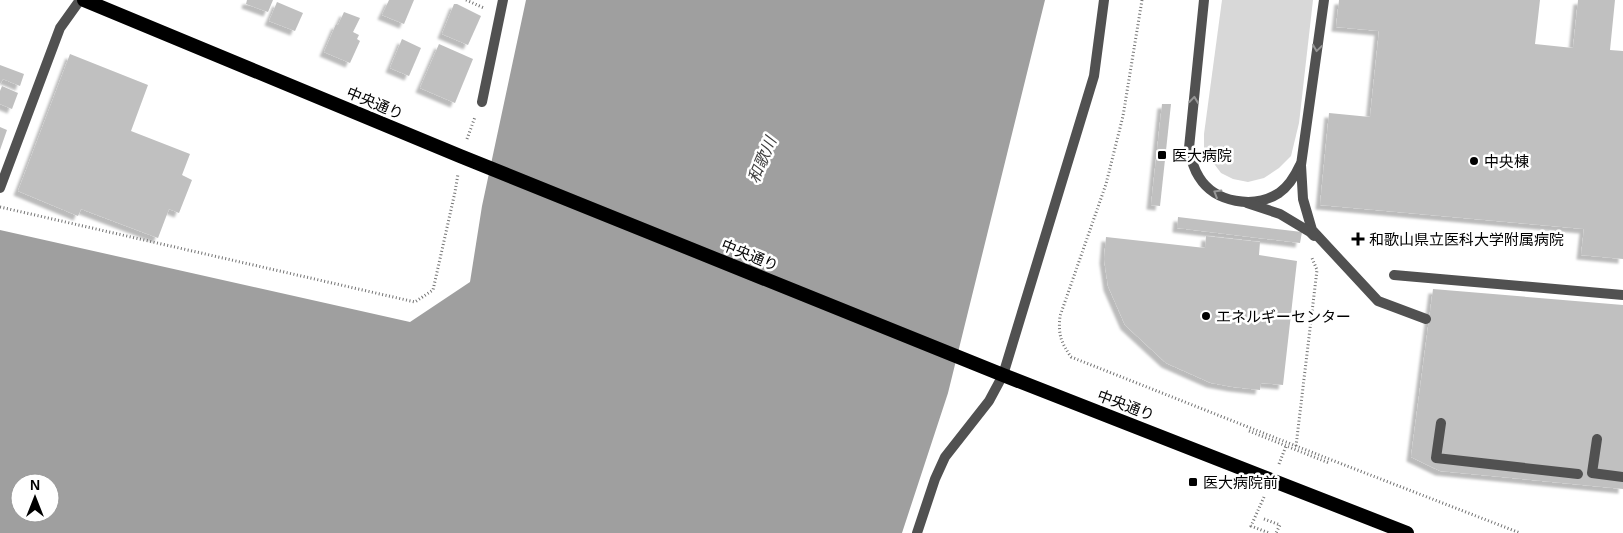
<svg xmlns="http://www.w3.org/2000/svg" width="1623" height="533" font-family="Arial,'Noto Sans JP',sans-serif">
<style>
.green{fill:#d8d8d8}
.water{fill:#9f9f9f;fill-rule:evenodd}
.building{fill:#c0c0c0;filter:url(#shadow)}
.lines{fill:none;stroke-linecap:round;stroke-linejoin:round}
.path{stroke:#737373;stroke-width:3;stroke-dasharray:1 2.5;stroke-linecap:butt}
.service{stroke:#515151;stroke-width:10}
.minor{stroke:#515151;stroke-width:10}
.tertiary{stroke:#515151;stroke-width:10}
.trunk{stroke:#000;stroke-width:14}
.oneway{stroke:#979797}
.poi-dot{fill:#000;stroke:#fff;stroke-width:2}
.labels{text-anchor:middle;dominant-baseline:central;stroke-width:5;stroke-linejoin:round;paint-order:stroke}
.street-label{font-size:15px;fill:#000;stroke:#fff}
.poi-label{font-size:15px;fill:#000;stroke:#fff;text-anchor:start}
.water-label{font-size:16px;font-style:italic;fill:#404040;stroke:#fff}
</style>
<defs>
<filter id="shadow"><feDropShadow dx="-4.5" dy="4.5" stdDeviation="1" flood-color="#0004"/></filter>
</defs>
<rect width="100%" height="100%" fill="#fff"/>
<polygon class="green" points="1222,0 1313,0 1299,123 1291,156 1279,168 1264,178 1248,182 1233,179 1221,173 1212,161 1204,149 1204,134"/>
<path class="water" d="M526,0H1045L948,393L902,533H0V230L410,322L470,282L482,206ZM20,483H50V513H20Z"/>
<g class="building">
<polygon points="247,0 273,0 268,12 246,4"/>
<polygon points="389,0 414,0 404,24 382,15"/>
<polygon points="1339,0 1540,0 1535,44 1573,48 1578,0 1615,0 1610,50 1623,51 1623,259 1581,255 1584,229 1320,205 1329,113 1370,117 1379,31 1336,27"/>
<polygon points="277,2 303,13 295,31 269,21"/>
<polygon points="454,4 457,4 481,16 468,45 442,34"/>
<polygon points="344,12 360,18 353,32 359,35 357,39 360,41 350,63 324,52 336,24 338,25"/>
<polygon points="402,39 421,48 409,76 390,68"/>
<polygon points="439,44 473,59 455,103 420,88"/>
<polygon points="70,54 148,85 131,131 190,154 182,175 192,180 179,213 169,209 158,238 81,209 78,216 18,191"/>
<polygon points="0,65 24,74 20,86 3,79 0,84"/>
<polygon points="2,86 18,93 12,109 0,104 0,91"/>
<polygon points="1162,104 1171,104 1160,206 1151,205"/>
<polygon points="0,127 7,130 0,150"/>
<polygon points="1178,217 1302,232 1300,243 1177,228"/>
<polygon points="1206,236 1260,242 1259,255 1297,261 1283,385 1261,383 1260,390 1233,387 1211,383 1166,363 1125,325 1108,286 1104,259 1106,237 1205,248"/>
<polygon points="1433,289 1623,305 1623,489 1440,471 1411,457"/>
</g>
<g class="lines">
<g class="path">
<polyline points="466,0 484,8"/>
<path d="M1142,0L1123,116L1106,184L1060,316C1058,335 1061,342 1071,357L1329,459L1520,533"/>
<polyline points="467,139 475,117"/>
<polyline points="0,207 415,302 433,290 455,192 458,174"/>
<polyline points="1249,431 1329,463"/>
<polyline points="1296,446 1317,270 1312,258"/>
<polyline points="1279,464 1286,446"/>
<polyline points="1264,497 1251,526 1269,533"/>
<polyline points="1264,519 1280,525 1276,533"/>
</g>
<g class="service">
<path d="M1204,0L1189,148C1191,159 1193,168 1199,177C1215,203 1254,209 1279,193C1289,186 1295,176 1300,165"/>
<polyline points="1324,0 1301,165 1303,199 1312,230 1378,301 1426,319"/>
<polyline points="1247,203 1280,214 1310,232 1314,236"/>
<polyline points="1394,275 1623,295"/>
<polyline points="1441,423 1436,458 1578,474"/>
<polyline points="1597,439 1592,473 1623,477"/>
</g>
<g class="minor">
<polyline points="482,102 503,0"/>
<polyline points="0,188 60,28 80,0"/>
<polyline points="1003,375 1094,76 1104,0"/>
</g>
<polyline class="tertiary" points="917,533 935,479 945,457 989,401 1003,375"/>
<polyline class="trunk" points="84,0 460,156 1003,375 1407,533"/>
</g>
<defs><path id="oneway-chevron" d="M-2-3.5L2.5 0L-2 3.5" fill="none" stroke-width="1.6" stroke-linecap="round" stroke-linejoin="round" transform="scale(1.25)"/></defs>
<g class="oneway">
<use href="#oneway-chevron" transform="translate(1317 48) rotate(98)"/>
<use href="#oneway-chevron" transform="translate(1194 100) rotate(-84)"/>
<use href="#oneway-chevron" transform="translate(1217 193) rotate(-149)"/>
</g>
<g class="poi-dot">
<rect x="1157" y="150" width="10" height="10" rx="2.5"/>
<circle cx="1474" cy="161" r="5"/>
<path d="M1355.5 231.5h5v5h5v5h-5v5h-5v-5h-5v-5h5z"/>
<circle cx="1206" cy="316" r="5"/>
<rect x="1188" y="477" width="10" height="10" rx="2.5"/>
</g>
<g class="labels">
<g class="street-label">
<text transform="translate(375 103) rotate(23)">中央通り</text>
<text transform="translate(750 255) rotate(22)">中央通り</text>
<text transform="translate(1126 405) rotate(21)">中央通り</text>
</g>
<g class="poi-label">
<text x="1172" y="155">医大病院</text>
<text x="1484" y="161">中央棟</text>
<text x="1369" y="239">和歌山県立医科大学附属病院</text>
<text x="1216" y="316">エネルギーセンター</text>
<text x="1203" y="482">医大病院前</text>
</g>
<g class="water-label">
<text transform="translate(762 160) rotate(-67)">和歌川</text>
</g>
</g>
<g transform="translate(35 498)"><circle r="24" fill="#ffffff" stroke="#999999"/>
<path d="M0-4L9 19L0 12L-9 19Z" fill="#000000"/>
<text y="-8" font-size="14" font-weight="bold" text-anchor="middle" fill="#000000">N</text>
</g>
</svg>
